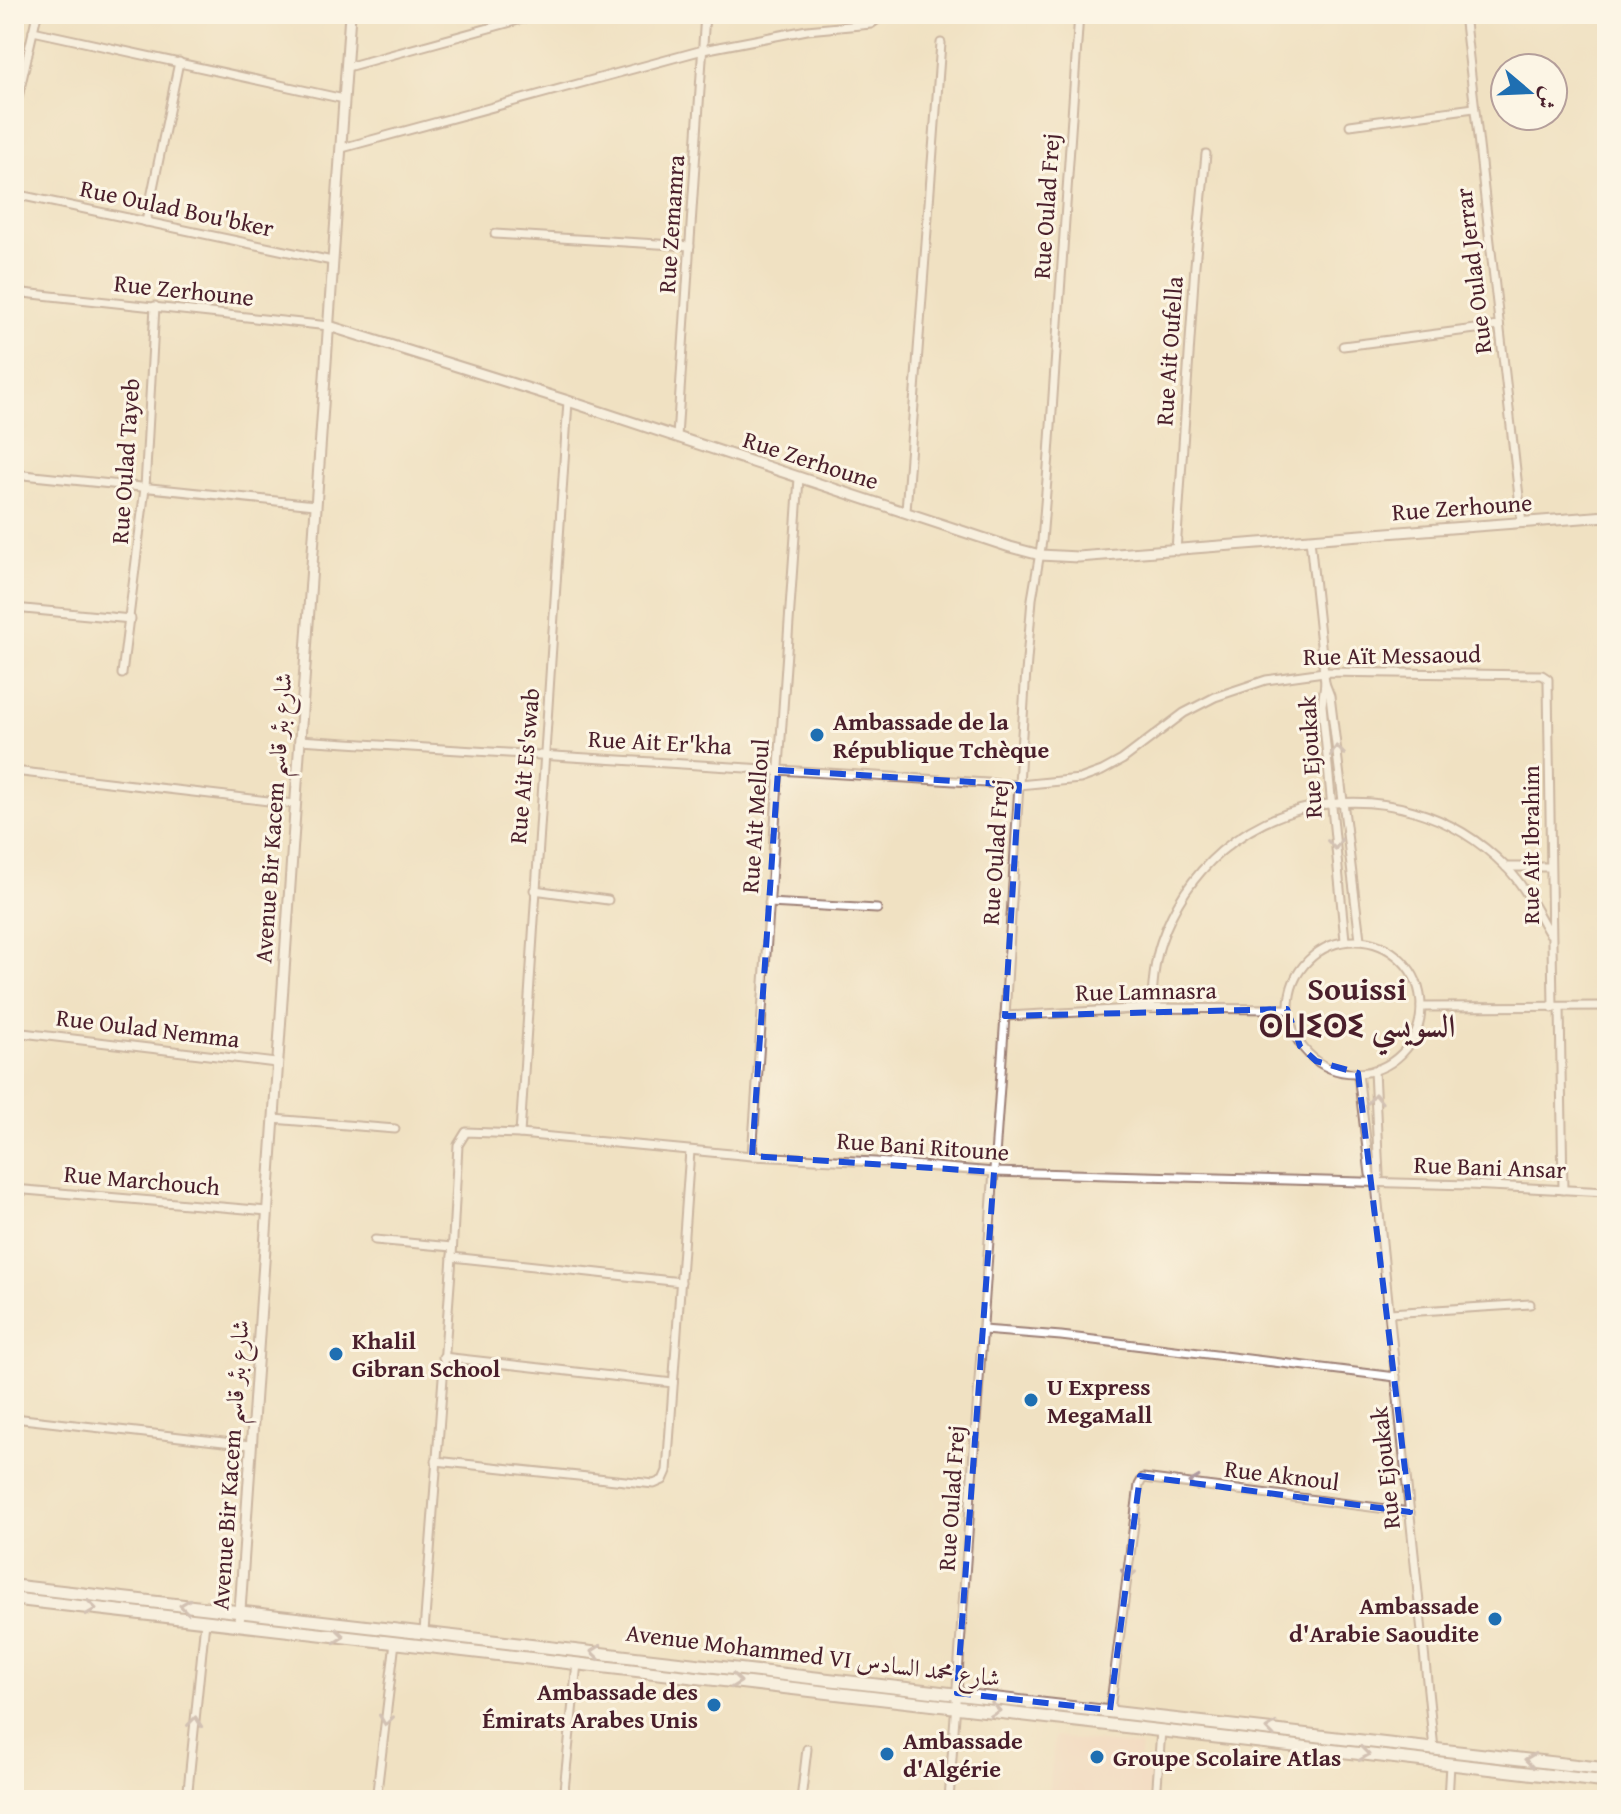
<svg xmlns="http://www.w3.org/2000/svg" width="1621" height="1814" font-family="'Gentium Book Plus',Amiri,'Noto Sans Tifinagh',serif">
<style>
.built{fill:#f4d3c0}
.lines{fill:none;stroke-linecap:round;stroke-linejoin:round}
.minor-casing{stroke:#9d8076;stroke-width:11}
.tertiary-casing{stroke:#9d8076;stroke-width:13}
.primary-casing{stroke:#9d8076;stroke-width:15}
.minor{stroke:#fff;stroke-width:7}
.tertiary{stroke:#fff;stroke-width:9}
.primary{stroke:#fff;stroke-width:11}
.oneway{stroke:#ae9aa0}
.marked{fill:none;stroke:#1d4ed8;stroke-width:6;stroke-dasharray:16 10;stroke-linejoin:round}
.poi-dot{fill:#1f6fb2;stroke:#fcf5e5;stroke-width:3}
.labels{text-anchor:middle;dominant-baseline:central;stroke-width:6;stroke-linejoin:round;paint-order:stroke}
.street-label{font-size:24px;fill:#4a1f2b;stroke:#fcf5e5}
.poi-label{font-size:24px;font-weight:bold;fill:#4a1f2b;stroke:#fcf5e5;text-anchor:start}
.district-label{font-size:32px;font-weight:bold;fill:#4a1f2b;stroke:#fcf5e5}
</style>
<rect width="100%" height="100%" fill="#fcf5e5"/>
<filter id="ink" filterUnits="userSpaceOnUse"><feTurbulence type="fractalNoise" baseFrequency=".0125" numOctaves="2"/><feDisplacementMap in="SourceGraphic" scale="16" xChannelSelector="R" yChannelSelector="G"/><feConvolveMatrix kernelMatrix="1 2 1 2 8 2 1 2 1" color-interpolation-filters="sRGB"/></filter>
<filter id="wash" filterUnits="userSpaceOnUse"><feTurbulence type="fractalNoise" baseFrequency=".006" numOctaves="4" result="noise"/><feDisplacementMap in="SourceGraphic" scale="32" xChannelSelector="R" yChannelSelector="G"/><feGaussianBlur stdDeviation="1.8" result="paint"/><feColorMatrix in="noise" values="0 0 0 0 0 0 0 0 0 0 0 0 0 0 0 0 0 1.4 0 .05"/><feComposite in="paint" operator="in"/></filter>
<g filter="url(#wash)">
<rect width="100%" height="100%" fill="#f0e1c2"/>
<polygon class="built" points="1055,1737 1141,1746 1139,1768 1152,1770 1149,1800 1048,1800"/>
</g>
<g filter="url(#ink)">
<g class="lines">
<g class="minor-casing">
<g id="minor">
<polyline points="1464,14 1522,523"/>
<polyline points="33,31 344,99"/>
<polyline points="347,67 540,14"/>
<polyline points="14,115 37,14"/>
<polyline points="1350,125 1474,108"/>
<polyline points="342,148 703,50 807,30 871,24 878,19 880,14"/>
<polyline points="14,194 332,261"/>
<polyline points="146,222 179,62"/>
<polyline points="495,234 690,246"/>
<polyline points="14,292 329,326"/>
<polyline points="1343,346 1499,326"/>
<polyline points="677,437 705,14"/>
<polyline points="14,474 315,505"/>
<polyline points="906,511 941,43"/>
<polyline points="1310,539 1325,683 1330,696 1360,939"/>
<polyline points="1176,551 1195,265 1206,154"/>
<polyline points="14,608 131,619"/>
<polyline points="122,674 145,488 155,306"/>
<polyline points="1325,683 1322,705 1345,940"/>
<polyline points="299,740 1019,785 1080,779 1102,771 1122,760 1184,713 1215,697 1266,680 1324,672 1542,675 1548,679 1548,683 1553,1008"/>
<polyline points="14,771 294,804"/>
<polyline points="1506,867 1550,867"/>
<polyline points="534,890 608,900"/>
<polyline points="769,903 877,909"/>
<circle cx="1355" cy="1007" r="66"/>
<polyline points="1421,1007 1607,1006"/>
<polyline points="1560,1007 1563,1190"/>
<path d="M1151,1008C1153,985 1154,963 1161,942C1212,792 1397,756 1506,867C1525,886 1536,911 1549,933"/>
<polyline points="1005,1016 1151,1008 1287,1009"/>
<polyline points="14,1032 276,1063"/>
<polyline points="1374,1070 1379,1176 1376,1184 1434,1749"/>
<polyline points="1358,1073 1370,1174 1376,1184"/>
<polyline points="273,1119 395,1129"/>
<polyline points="520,1134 568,401"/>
<polyline points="752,1156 799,478"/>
<polyline points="14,1189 267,1211"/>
<polyline points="375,1240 452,1247"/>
<polyline points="452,1257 681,1282"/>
<polyline points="1389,1313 1530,1304"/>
<polyline points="983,1330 1061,1336 1396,1377"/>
<polyline points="443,1357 673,1383"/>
<polyline points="14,1418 250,1445"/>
<polyline points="436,1461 654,1484 663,1480 667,1471 690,1151"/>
<polyline points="424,1632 452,1257 458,1145 466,1132 520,1134 752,1156 875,1162 994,1172 1469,1185 1607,1192"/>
<polyline points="1110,1710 1139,1485 1143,1478 1410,1512"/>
<polyline points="187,1800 205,1621"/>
<polyline points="376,1800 395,1642"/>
<polyline points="563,1800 577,1663"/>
<polyline points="801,1800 807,1749"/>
<polyline points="949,1800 1005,1016 1025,685 1032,599 1042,541 1049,455 1079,14"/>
<polyline points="1156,1800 1161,1730"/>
<polyline points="1448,1800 1450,1764"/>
</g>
</g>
<g class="tertiary-casing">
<g id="tertiary">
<polyline points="329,326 568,401 1010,547 1040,555 1078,557 1607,516"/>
<polyline points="239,1625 350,14"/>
</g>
</g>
<g class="primary-casing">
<g id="primary">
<polyline points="14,1586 1607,1769"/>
<polyline points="14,1599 1607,1782"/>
</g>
</g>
<use href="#minor" class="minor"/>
<use href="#tertiary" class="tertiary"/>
<use href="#primary" class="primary"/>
</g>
<defs><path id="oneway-chevron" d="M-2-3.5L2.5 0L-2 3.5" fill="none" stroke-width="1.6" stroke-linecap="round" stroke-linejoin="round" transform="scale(2)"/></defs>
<g class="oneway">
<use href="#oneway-chevron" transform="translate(1337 751) rotate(-97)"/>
<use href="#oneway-chevron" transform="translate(1335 844) rotate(84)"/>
<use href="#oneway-chevron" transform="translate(1375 1099) rotate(-91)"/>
<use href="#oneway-chevron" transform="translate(1194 1483) rotate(-173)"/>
<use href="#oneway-chevron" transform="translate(1128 1575) rotate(97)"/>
<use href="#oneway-chevron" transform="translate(185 1606) rotate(-173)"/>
<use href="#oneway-chevron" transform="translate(91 1608) rotate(7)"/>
<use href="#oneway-chevron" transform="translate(339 1636) rotate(6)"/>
<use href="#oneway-chevron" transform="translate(596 1652) rotate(-174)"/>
<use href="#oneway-chevron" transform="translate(736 1681) rotate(6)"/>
<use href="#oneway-chevron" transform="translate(995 1710) rotate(7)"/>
<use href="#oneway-chevron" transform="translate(386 1720) rotate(97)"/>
<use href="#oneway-chevron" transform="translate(195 1722) rotate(-84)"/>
<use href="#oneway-chevron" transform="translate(1271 1729) rotate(-173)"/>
<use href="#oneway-chevron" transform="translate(1364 1754) rotate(7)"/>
<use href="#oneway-chevron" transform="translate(1530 1760) rotate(-173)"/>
</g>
</g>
<path d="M0 0H1621V1814H0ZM778,770L1019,785L1005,1016L1287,1009L1300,1046L1316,1061L1358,1073L1410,1512L1140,1476L1110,1710L957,1693L994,1172L752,1156Z" fill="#f0e1c2" fill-opacity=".55" fill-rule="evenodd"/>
<path class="marked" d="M778,770L1019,785L1005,1016L1287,1009L1300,1046L1316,1061L1358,1073L1410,1512L1140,1476L1110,1710L957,1693L994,1172L752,1156Z"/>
<g class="poi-dot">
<circle cx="817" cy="735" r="8"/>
<circle cx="336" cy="1354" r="8"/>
<circle cx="1031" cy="1400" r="8"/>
<circle cx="1495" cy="1619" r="8"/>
<circle cx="714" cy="1705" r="8"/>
<circle cx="887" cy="1754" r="8"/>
<circle cx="1097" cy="1757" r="8"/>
</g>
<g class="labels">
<g class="street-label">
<text transform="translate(1046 206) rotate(-86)">Rue Oulad Frej</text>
<text transform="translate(177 208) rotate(12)">Rue Oulad Bou'bker</text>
<text transform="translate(671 224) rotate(-86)">Rue Zemamra</text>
<text transform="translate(1473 271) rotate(-97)">Rue Oulad Jerrar</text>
<text transform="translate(184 290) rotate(6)">Rue Zerhoune</text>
<text transform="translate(1169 351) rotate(-86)">Rue Ait Oufella</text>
<text transform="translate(811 460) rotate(18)">Rue Zerhoune</text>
<text transform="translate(125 461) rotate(-86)">Rue Oulad Tayeb</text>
<text transform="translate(1462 507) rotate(-4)">Rue Zerhoune</text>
<text transform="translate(1392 655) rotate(-1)">Rue Aït Messaoud</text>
<text transform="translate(660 742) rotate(3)">Rue Ait Er'kha</text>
<text transform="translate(1310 757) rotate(-93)">Rue Ejoukak</text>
<text transform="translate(524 766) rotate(-85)">Rue Ait Es'swab</text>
<text transform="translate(755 816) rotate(-86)">Rue Ait Melloul</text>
<text transform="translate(273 818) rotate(-86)">Avenue Bir Kacem شارع بئر قاسم</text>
<text transform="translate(1530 845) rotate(-90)">Rue Ait Ibrahim</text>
<text transform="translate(995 852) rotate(-86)">Rue Oulad Frej</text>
<text transform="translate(1146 991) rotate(-1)">Rue Lamnasra</text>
<text transform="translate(148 1028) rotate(7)">Rue Oulad Nemma</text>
<text transform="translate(923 1146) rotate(4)">Rue Bani Ritoune</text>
<text transform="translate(1490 1167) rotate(2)">Rue Bani Ansar</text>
<text transform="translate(142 1180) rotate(5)">Rue Marchouch</text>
<text transform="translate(230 1465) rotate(-86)">Avenue Bir Kacem شارع بئر قاسم</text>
<text transform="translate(1385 1468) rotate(-96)">Rue Ejoukak</text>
<text transform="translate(1282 1475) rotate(7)">Rue Aknoul</text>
<text transform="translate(951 1498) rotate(-86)">Rue Oulad Frej</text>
<text transform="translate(813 1655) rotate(7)">Avenue Mohammed VI شارع محمد السادس</text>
</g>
<g class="poi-label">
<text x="833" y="721">Ambassade de la<tspan x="833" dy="28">République Tchèque</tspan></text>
<text x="352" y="1340">Khalil<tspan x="352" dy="28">Gibran School</tspan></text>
<text x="1047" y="1386">U Express<tspan x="1047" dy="28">MegaMall</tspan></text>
<text x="1479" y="1605" text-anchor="end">Ambassade<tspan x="1479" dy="28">d'Arabie Saoudite</tspan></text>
<text x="698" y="1691" text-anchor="end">Ambassade des<tspan x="698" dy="28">Émirats Arabes Unis</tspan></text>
<text x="903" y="1740">Ambassade<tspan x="903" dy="28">d'Algérie</tspan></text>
<text x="1113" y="1757">Groupe Scolaire Atlas</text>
</g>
<g class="district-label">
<text x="1357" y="988">Souissi<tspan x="1357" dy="37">ⵙⵡⵉⵙⵉ السويسي</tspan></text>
</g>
</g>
<rect width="1621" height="1814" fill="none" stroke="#fcf5e5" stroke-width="48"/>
<g transform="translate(1529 92) rotate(109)"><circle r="38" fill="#fcf5e5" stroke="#b59f9b" stroke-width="2"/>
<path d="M0-6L14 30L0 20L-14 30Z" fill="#1f6fb2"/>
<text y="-12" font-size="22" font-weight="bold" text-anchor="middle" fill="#4a1f2b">ش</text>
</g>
</svg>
